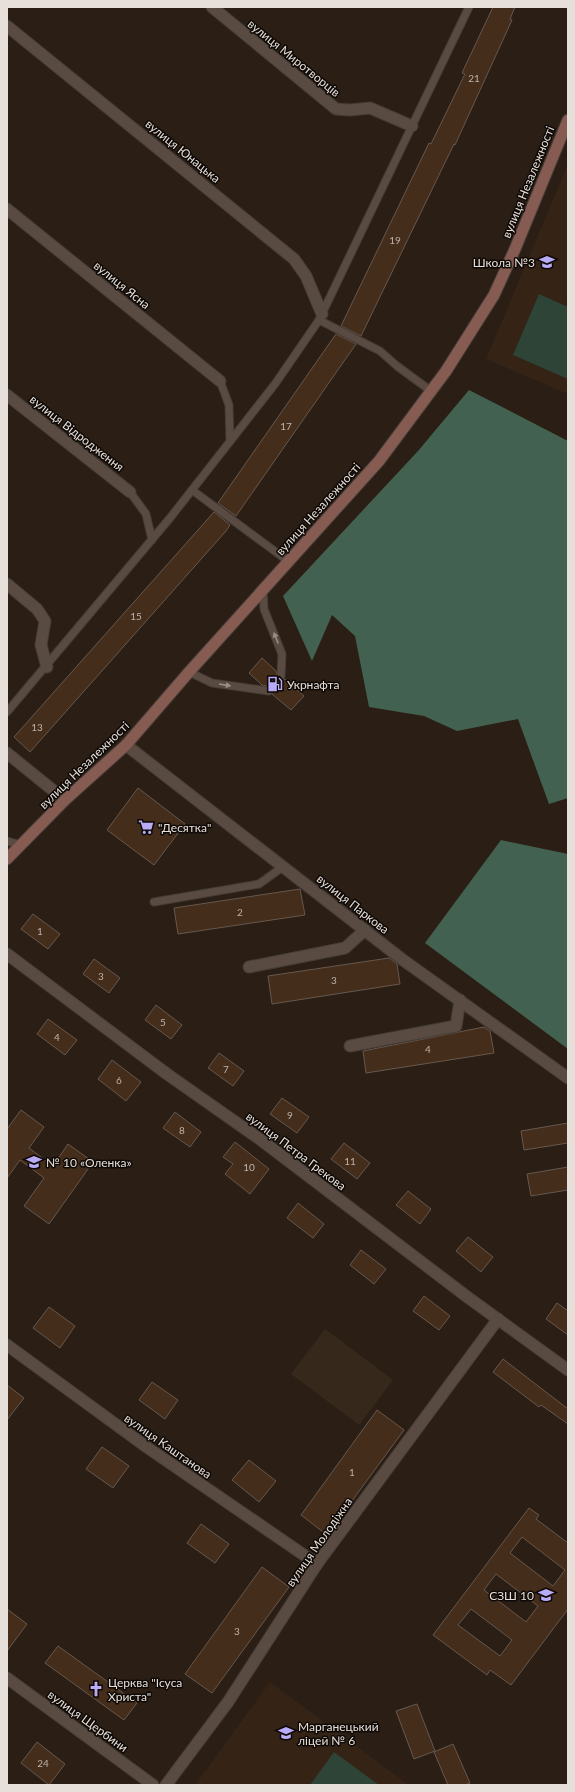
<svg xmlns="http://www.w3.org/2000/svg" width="575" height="1792" font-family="Lato,sans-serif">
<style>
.industrial{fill:#36291b}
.built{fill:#352316}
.green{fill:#2d4437}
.forest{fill:#436150}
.building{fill:#442d1b;stroke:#67584e;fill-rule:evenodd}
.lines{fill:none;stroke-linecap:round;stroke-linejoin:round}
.service-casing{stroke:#453c36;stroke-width:9}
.minor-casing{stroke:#453c36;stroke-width:13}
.tertiary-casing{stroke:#453c36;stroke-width:13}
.secondary-casing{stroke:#453c36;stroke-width:13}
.service{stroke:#594b41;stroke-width:7}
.minor{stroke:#594b41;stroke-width:11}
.tertiary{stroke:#594b41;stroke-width:11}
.secondary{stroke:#865b51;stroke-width:11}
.oneway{fill:#998e85}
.labels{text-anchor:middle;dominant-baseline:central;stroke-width:3;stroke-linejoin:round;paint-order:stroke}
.number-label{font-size:10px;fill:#beb2aa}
.street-label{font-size:12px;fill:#e7dfd9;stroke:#0e0906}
.poi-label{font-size:12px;fill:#e7dfd9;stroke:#0e0906;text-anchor:start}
</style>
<rect width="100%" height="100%" fill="#2a1e15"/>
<polygon class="industrial" points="325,1329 393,1380 359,1425 291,1374"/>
<g class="built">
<polygon points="568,164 568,394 486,359"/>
<polygon points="270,1682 409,1785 195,1785"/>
</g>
<g class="green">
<polygon points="539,294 568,307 568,379 513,355"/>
<polygon points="334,1752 379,1785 310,1785"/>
</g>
<g class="forest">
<polygon points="469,390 568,441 568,798 549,804 518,719 457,731 424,716 369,707 355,636 332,615 312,661 283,596 418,451"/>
<polygon points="501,840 568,854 568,1049 425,943"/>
</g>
<g class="building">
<polygon points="493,7 515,7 510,19 512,20 455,145 454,144 361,336 341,326 429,143 431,144 465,74 462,73"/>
<polygon points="336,334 356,344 236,516 218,503"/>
<polygon points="214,512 230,525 226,531 30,752 14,737"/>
<polygon points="262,658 276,671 278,680 281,681 285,679 304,696 291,710 272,694 274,691 272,687 262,685 249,673"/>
<polygon points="138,788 185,824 154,865 107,830"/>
<polygon points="300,889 305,915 178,934 174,908"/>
<polygon points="33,914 60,934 48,949 21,929"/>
<polygon points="389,958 397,964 400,984 272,1004 268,976"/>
<polygon points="94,959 120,978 109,993 83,974"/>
<polygon points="156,1005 182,1025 171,1039 145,1020"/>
<polygon points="48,1019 77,1040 65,1055 37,1034"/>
<polygon points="484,1027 490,1031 494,1053 366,1073 363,1051"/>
<polygon points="219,1053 244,1071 233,1086 208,1068"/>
<polygon points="112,1060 141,1082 126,1101 98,1079"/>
<polygon points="282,1098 309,1117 297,1133 270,1114"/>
<polygon points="21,1110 44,1127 29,1148 53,1166 68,1144 93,1162 49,1224 24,1206 44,1178 20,1160 7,1178 7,1129"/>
<polygon points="175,1112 201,1132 190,1147 163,1128"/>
<polygon points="568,1123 568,1143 524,1150 521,1131"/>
<polygon points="235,1142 269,1169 250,1194 225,1174 233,1164 223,1157"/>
<polygon points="344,1143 370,1163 357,1179 331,1159"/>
<polygon points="568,1167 568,1190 531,1196 527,1174"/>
<polygon points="408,1191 431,1209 420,1224 396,1205"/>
<polygon points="298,1203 324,1224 313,1238 287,1218"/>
<polygon points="468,1237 493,1257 481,1272 456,1251"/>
<polygon points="361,1250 386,1269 374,1284 350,1265"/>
<polygon points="424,1296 450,1316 439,1330 413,1311"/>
<polygon points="557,1303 568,1311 568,1335 546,1319"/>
<polygon points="49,1307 75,1326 60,1348 33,1328"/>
<polygon points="503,1359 568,1409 568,1424 541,1405 539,1407 493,1372"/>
<polygon points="152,1382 178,1400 165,1419 139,1400"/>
<polygon points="7,1385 24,1398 7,1420"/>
<polygon points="377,1410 404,1430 327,1535 301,1515"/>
<polygon points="102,1447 129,1466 113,1488 86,1469"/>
<polygon points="249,1460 276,1481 259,1502 232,1480"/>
<path d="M529,1508L539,1515L536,1519L568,1543V1609L511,1685L490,1670L487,1675L433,1635ZM522,1537L565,1570L553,1586L510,1553ZM496,1574L538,1606L526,1622L484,1590ZM471,1609L512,1640L500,1656L458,1625Z"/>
<polygon points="201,1524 229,1544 215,1563 187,1543"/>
<polygon points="262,1567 289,1587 212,1693 185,1674"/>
<polygon points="7,1609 27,1624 7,1651"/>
<polygon points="58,1646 137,1703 124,1720 45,1663"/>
<polygon points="417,1704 435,1751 414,1759 396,1711"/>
<polygon points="37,1742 65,1764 49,1785 21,1763"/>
<polygon points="453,1744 470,1783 465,1785 448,1785 434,1752"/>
</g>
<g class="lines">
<g class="service-casing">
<g id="service">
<polyline points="319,320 380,351 397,366 431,391"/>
<polyline points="220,381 229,405 230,441"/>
<polyline points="192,490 288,561"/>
<polyline points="130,492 146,514 152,540"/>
<polyline points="263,590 264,609 282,654 281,676"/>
<polyline points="189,672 212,683 269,691"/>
<polyline points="7,712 170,518 275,384 319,320 469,7"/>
<polyline points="7,841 21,845"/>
<polyline points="154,902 259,884 284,866"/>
</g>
</g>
<g class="minor-casing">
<g id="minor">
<polyline points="212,7 336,109 350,110 370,108 412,126"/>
<polyline points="7,26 294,259 306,276 322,314"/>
<polyline points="7,209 220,381"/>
<polyline points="7,395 130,492"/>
<polyline points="7,584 37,609 45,621 41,645 47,667"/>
<polyline points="7,954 167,1074 261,1140 466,1296 568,1370"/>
<polyline points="249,967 345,948 365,930"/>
<polyline points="350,1046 456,1026 460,1000"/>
<polyline points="7,1345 148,1448 317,1564"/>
<polyline points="7,1678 153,1785"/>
<polyline points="166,1785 228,1702 317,1564 498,1319"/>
</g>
</g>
<g class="tertiary-casing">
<g id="tertiary">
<polyline points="126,745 403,960 568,1078"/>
<polyline points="7,753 65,800"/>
</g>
</g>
<g class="secondary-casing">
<polyline id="secondary" points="7,859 65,800 126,745 189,672 379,461 446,371 494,295 515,249 568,120"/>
</g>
<use href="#service" class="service"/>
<use href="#minor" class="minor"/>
<use href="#tertiary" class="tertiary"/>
<use href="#secondary" class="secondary"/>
</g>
<defs><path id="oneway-solid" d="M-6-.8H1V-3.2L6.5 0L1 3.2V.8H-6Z"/></defs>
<g class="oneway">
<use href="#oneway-solid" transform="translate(276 638) rotate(-112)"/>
<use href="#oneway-solid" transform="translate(225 685) rotate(9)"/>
</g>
<defs>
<g id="school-bare" transform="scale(1.2)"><path d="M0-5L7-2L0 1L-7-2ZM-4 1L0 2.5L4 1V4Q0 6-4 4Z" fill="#b9abf7" stroke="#0e0906" stroke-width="2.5" paint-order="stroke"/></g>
<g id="fuel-bare" transform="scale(1.2)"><path d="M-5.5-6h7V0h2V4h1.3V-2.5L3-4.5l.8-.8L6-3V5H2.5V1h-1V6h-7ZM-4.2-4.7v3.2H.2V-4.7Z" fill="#b9abf7" stroke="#0e0906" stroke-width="2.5" paint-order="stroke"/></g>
<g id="supermarket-bare" transform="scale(1.2)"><path d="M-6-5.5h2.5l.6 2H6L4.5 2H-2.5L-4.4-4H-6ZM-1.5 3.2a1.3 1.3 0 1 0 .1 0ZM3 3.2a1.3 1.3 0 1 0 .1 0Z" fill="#b9abf7" stroke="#0e0906" stroke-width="2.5" paint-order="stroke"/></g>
<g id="church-bare" transform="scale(1.2)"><path d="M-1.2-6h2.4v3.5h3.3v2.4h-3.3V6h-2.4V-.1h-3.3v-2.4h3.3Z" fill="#b9abf7" stroke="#0e0906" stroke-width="2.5" paint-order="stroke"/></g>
</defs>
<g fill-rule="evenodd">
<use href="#school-bare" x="547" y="262"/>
<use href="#fuel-bare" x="275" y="684"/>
<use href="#supermarket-bare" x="146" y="827"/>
<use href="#school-bare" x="34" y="1162"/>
<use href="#school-bare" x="546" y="1595"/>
<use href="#church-bare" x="96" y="1689"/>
<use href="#school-bare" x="286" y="1733"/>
</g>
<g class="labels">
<g class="number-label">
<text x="474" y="78">21</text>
<text x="395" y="240">19</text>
<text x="286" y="426">17</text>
<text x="136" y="616">15</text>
<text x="37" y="727">13</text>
<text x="240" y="912">2</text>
<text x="40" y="931">1</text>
<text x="101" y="976">3</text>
<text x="334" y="980">3</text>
<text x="163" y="1022">5</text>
<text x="57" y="1037">4</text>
<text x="428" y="1049">4</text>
<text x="226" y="1069">7</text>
<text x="119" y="1080">6</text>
<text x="290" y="1115">9</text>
<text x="182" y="1130">8</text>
<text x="350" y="1161">11</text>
<text x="249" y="1167">10</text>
<text x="352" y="1472">1</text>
<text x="237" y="1631">3</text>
<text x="43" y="1763">24</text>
</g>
<g class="street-label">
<text transform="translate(294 58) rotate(39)">вулиця Миротворців</text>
<text transform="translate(183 151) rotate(39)">вулиця Юнацька</text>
<text transform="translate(528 182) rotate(-68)">вулиця Незалежності</text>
<text transform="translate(122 285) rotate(39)">вулиця Ясна</text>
<text transform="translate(77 433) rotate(38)">вулиця Відродження</text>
<text transform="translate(318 509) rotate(-48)">вулиця Незалежності</text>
<text transform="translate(84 765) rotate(-44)">вулиця Незалежності</text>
<text transform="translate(353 904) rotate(38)">вулиця Паркова</text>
<text transform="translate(296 1151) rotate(37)">вулиця Петра Грекова</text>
<text transform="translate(168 1446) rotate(35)">вулиця Каштанова</text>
<text transform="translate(319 1542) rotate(-55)">вулиця Молодіжна</text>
<text transform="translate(88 1721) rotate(36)">вулиця Щербини</text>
</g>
<g class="poi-label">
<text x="535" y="262" text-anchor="end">Школа №3</text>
<text x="287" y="684">Укрнафта</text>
<text x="158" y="827">"Десятка"</text>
<text x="46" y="1162">№ 10 «Оленка»</text>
<text x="534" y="1595" text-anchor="end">СЗШ 10</text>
<text x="108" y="1682">Церква "Ісуса<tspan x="108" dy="14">Христа"</tspan></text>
<text x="298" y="1726">Марганецький<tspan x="298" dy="14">ліцей № 6</tspan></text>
</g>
</g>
<rect width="575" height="1792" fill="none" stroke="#e7dfd9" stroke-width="16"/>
</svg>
